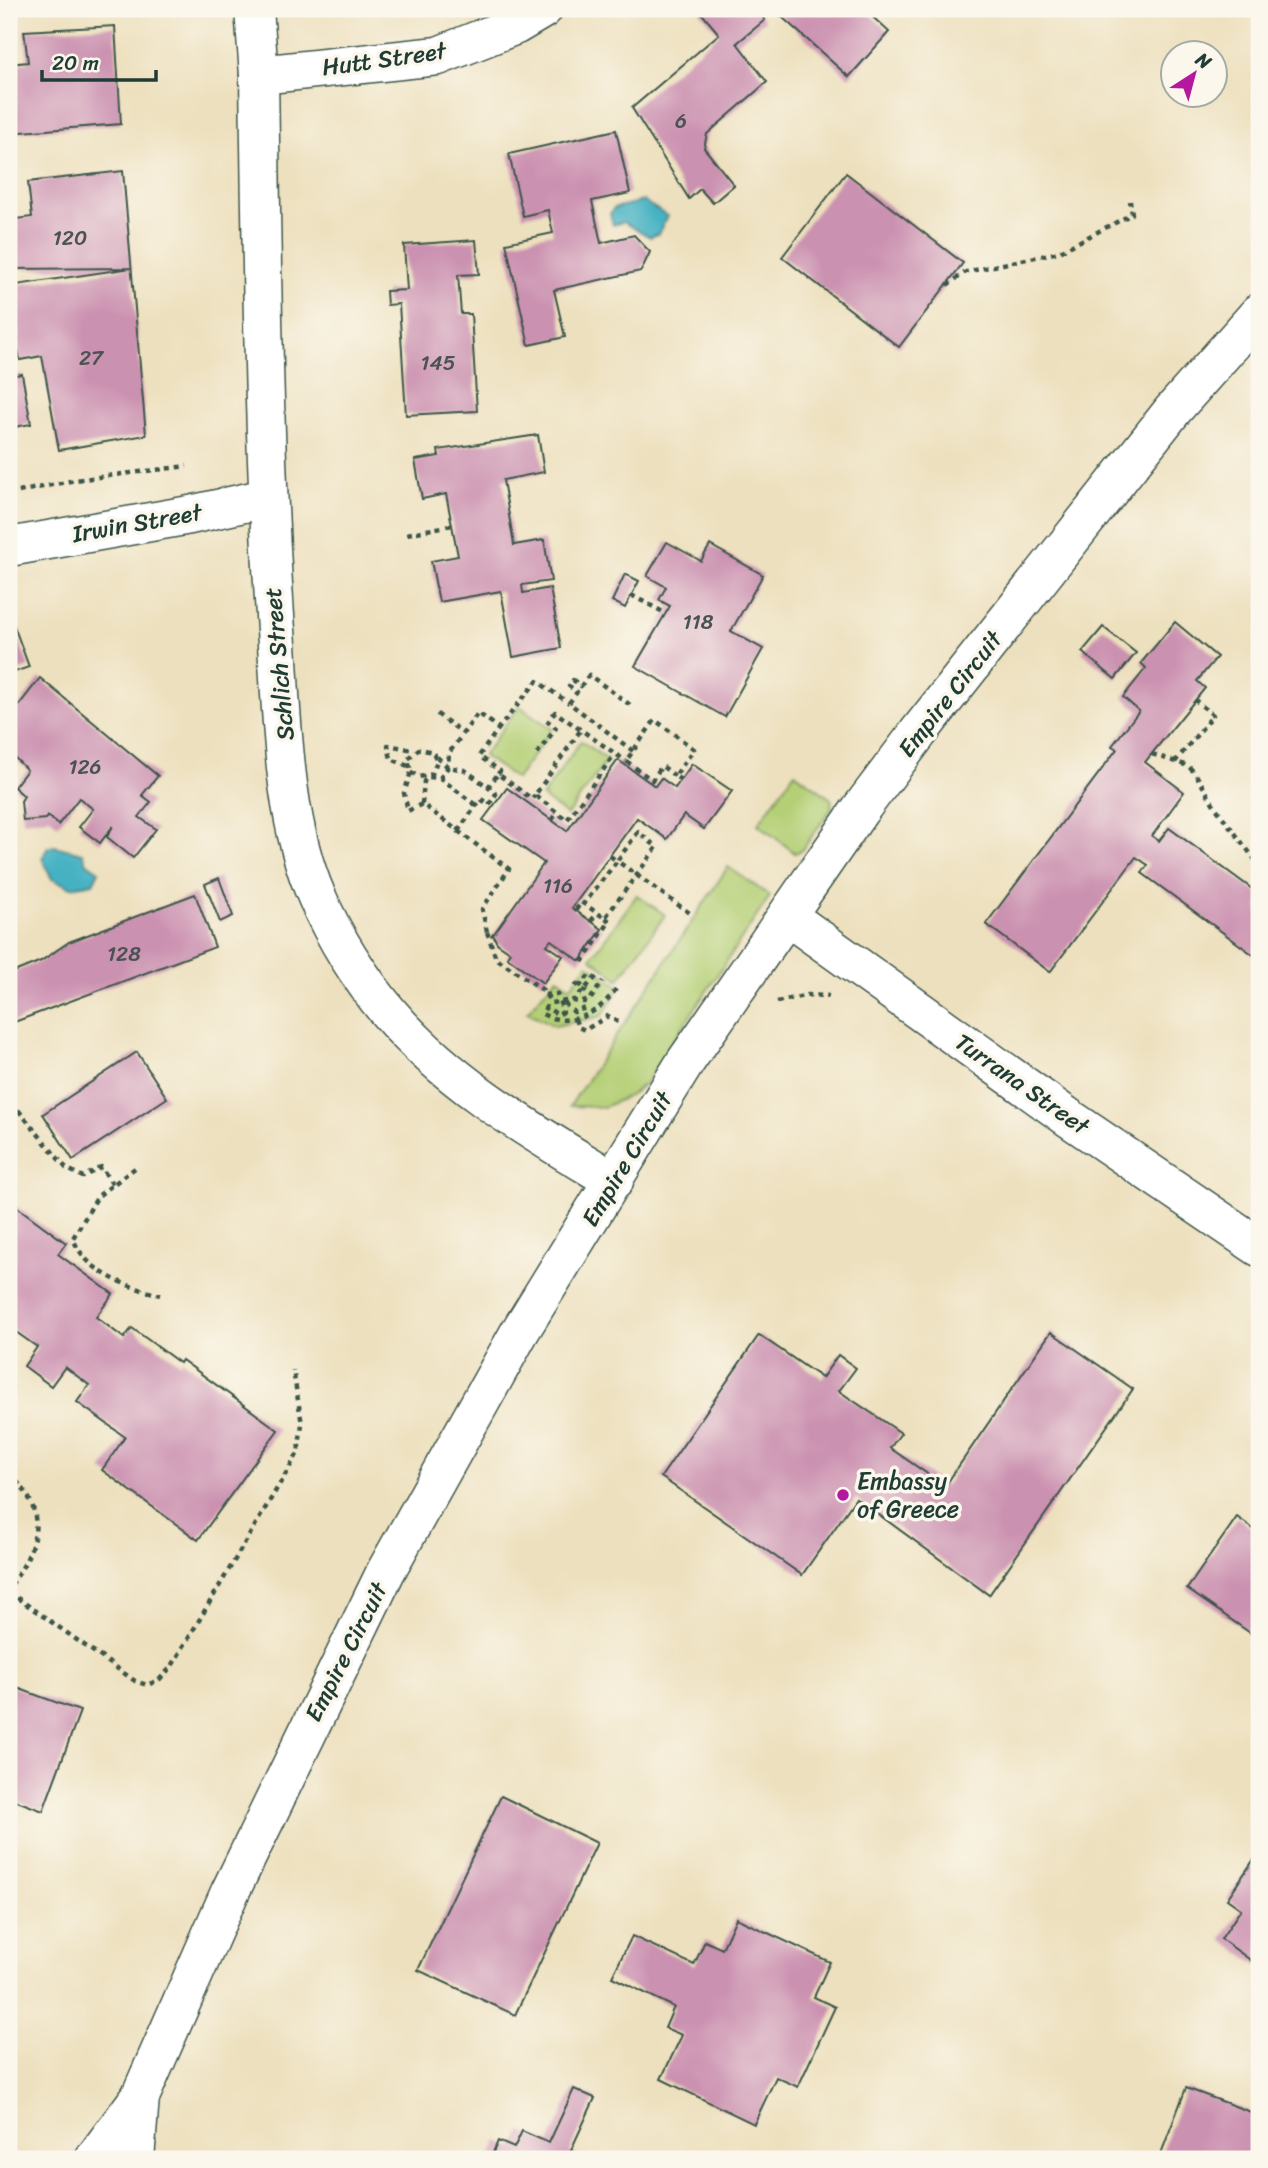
<svg xmlns="http://www.w3.org/2000/svg" width="1268" height="2168" font-family="Sriracha,sans-serif">
<style>
.green{fill:#b4cf75;stroke:#6a8654;stroke-width:2}
.water{fill:#45b1c2;stroke:#32777b;stroke-width:2}
.building{fill:#cb91b0}
.lines{fill:none;stroke-linecap:round;stroke-linejoin:round}
.minor-casing{stroke:#3e5549;stroke-width:41}
.highway-casing{stroke:#3e5549;stroke-width:41}
.path{stroke:#3e5549;stroke-width:4.5;stroke-dasharray:5 5;stroke-linecap:butt}
.minor{stroke:#fff;stroke-width:38}
.highway{stroke:#fff;stroke-width:38}
.poi-dot{fill:#b5179e;stroke:#fbf7ec;stroke-width:2.5}
.labels{text-anchor:middle;dominant-baseline:central;stroke-width:7;stroke-linejoin:round;paint-order:stroke}
.number-label{font-size:21px;fill:#4a5253}
.street-label{font-size:24px;fill:#1f3d34;stroke:#fbf7ec}
.poi-label{font-size:24px;fill:#1f3d34;stroke:#fbf7ec;text-anchor:start}
</style>
<rect width="100%" height="100%" fill="#fbf7ec"/>
<filter id="ink" filterUnits="userSpaceOnUse"><feTurbulence type="fractalNoise" baseFrequency=".0143" numOctaves="2"/><feDisplacementMap in="SourceGraphic" scale="14" xChannelSelector="R" yChannelSelector="G"/><feConvolveMatrix kernelMatrix="1 2 1 2 8 2 1 2 1" color-interpolation-filters="sRGB"/></filter>
<filter id="wash" filterUnits="userSpaceOnUse"><feTurbulence type="fractalNoise" baseFrequency=".00686" numOctaves="4" result="noise"/><feDisplacementMap in="SourceGraphic" scale="28" xChannelSelector="R" yChannelSelector="G"/><feGaussianBlur stdDeviation="1.57" result="paint"/><feColorMatrix in="noise" values="0 0 0 0 0 0 0 0 0 0 0 0 0 0 0 0 0 1.4 0 .05"/><feComposite in="paint" operator="in"/></filter>
<g filter="url(#wash)">
<rect width="100%" height="100%" fill="#ede0be"/>
<g class="green">
<polygon points="519,706 552,729 516,779 483,756"/>
<polygon points="581,741 607,760 567,815 542,797"/>
<polygon points="795,772 831,799 832,808 802,850 795,853 758,824"/>
<polygon points="728,867 770,896 646,1082 631,1095 604,1107 570,1106"/>
<polygon points="637,895 665,915 619,979 591,958"/>
<polygon points="588,964 620,987 602,1016 555,1026 527,1012 557,977 570,987"/>
</g>
<g class="water">
<polygon points="643,201 668,216 658,234 650,237 623,222 613,225 610,214 614,208"/>
<polygon points="54,846 83,853 86,862 99,871 93,883 71,887 52,879 42,858 48,848"/>
</g>
<g id="blocks">
<g class="building">
<polygon points="698,9 755,9 765,20 737,43 767,82 707,134 704,148 734,185 713,203 700,189 689,199 632,108 719,34"/>
<polygon points="773,9 864,9 889,32 849,77"/>
<polygon points="115,26 121,124 9,133 9,64 28,62 24,31"/>
<polygon points="616,130 630,193 592,201 601,243 634,235 650,252 641,271 554,290 565,337 529,345 506,243 553,233 548,210 523,216 509,154"/>
<polygon points="123,171 146,435 59,450 42,356 20,360 16,340 9,341 9,286 131,268 10,269 9,220 32,217 28,182"/>
<polygon points="846,173 963,263 899,347 782,257"/>
<polygon points="476,240 479,274 458,275 461,314 471,314 477,411 406,415 399,304 387,305 386,291 407,290 404,245"/>
<polygon points="22,374 31,424 9,428 9,376"/>
<polygon points="538,435 544,472 503,480 514,545 544,540 551,581 522,585 523,593 550,588 561,648 513,657 501,591 439,602 431,561 458,556 446,494 422,499 415,460 439,456 438,450"/>
<polygon points="667,542 701,561 710,545 763,575 731,631 763,649 725,717 635,666 670,606 659,600 666,587 647,576"/>
<polygon points="625,574 639,581 625,608 612,601"/>
<polygon points="1175,622 1217,657 1197,681 1205,688 1145,762 1184,792 1152,836 1159,841 1169,828 1259,894 1259,959 1142,873 1148,865 1136,857 1050,972 986,924 1117,749 1112,746 1139,711 1123,697 1146,668 1141,663"/>
<polygon points="13,623 29,667 9,674 9,624"/>
<polygon points="1103,627 1136,653 1115,679 1082,652"/>
<polygon points="40,678 158,776 142,795 151,802 139,817 156,829 133,858 107,837 113,826 100,843 79,827 93,809 79,798 58,825 48,816 46,819 23,821 21,801 24,796 14,787 27,770 9,752 9,718"/>
<polygon points="618,760 655,786 661,778 675,788 692,764 732,791 704,829 684,815 667,839 637,818 572,908 602,929 580,961 551,940 547,945 563,956 543,983 507,957 510,952 497,943 493,935 544,863 483,820 507,788 567,831"/>
<polygon points="219,878 233,916 220,922 205,884"/>
<polygon points="195,894 215,947 9,1024 9,974 41,961 69,942"/>
<polygon points="137,1052 167,1098 73,1160 43,1114"/>
<polygon points="9,1201 66,1243 58,1254 113,1294 96,1317 124,1338 132,1328 180,1363 182,1360 278,1430 198,1540 102,1470 125,1437 77,1402 89,1385 65,1367 51,1386 24,1366 37,1347 9,1327"/>
<polygon points="1051,1332 1133,1389 989,1595 856,1498 802,1575 661,1477 759,1335 822,1378 838,1355 856,1368 839,1391 901,1433 890,1448 945,1486"/>
<polygon points="1237,1517 1259,1533 1259,1639 1187,1589"/>
<polygon points="9,1685 80,1711 43,1811 9,1798"/>
<polygon points="501,1796 597,1843 515,2015 418,1970"/>
<polygon points="1259,1852 1259,1966 1221,1939 1241,1909 1227,1899"/>
<polygon points="736,1918 830,1962 814,1997 835,2007 798,2087 776,2077 754,2124 661,2079 682,2035 665,2028 674,2007 612,1977 632,1936 694,1965 705,1941 722,1949"/>
<polygon points="1186,2088 1259,2115 1259,2159 1159,2159"/>
<polygon points="574,2089 595,2098 570,2152 584,2159 490,2159 498,2141 514,2148 522,2131 549,2143"/>
</g>
</g>
</g>
<g filter="url(#ink)">
<use href="#blocks" fill-opacity="0" stroke="#3e5549" stroke-width="2"/>
<g class="lines">
<g class="minor-casing">
<g id="minor">
<path d="M254,9L259,75C262,265 263,454 277,644C282,723 284,823 317,897C334,937 361,980 389,1013C450,1085 535,1133 614,1181"/>
<polyline points="259,75 438,56 516,25 543,9"/>
<polyline points="9,547 190,515 266,498"/>
<polyline points="787,916 1069,1118 1259,1247"/>
<polyline points="140,2097 230,1892 386,1571 519,1333 686,1061 860,810 918,733 1173,410 1259,313"/>
</g>
</g>
<g class="highway-casing">
<g id="highway">
<polyline points="94,2159 140,2097"/>
<polyline points="135,2159 140,2097"/>
</g>
</g>
<g class="path">
<polyline points="947,285 966,272 1059,252 1132,214 1130,201"/>
<polyline points="9,494 75,480 187,466"/>
<polyline points="407,534 452,525"/>
<polyline points="631,595 665,613"/>
<polyline points="437,714 463,733"/>
<polyline points="580,731 535,795 567,820 614,755"/>
<polyline points="633,751 569,703 577,692 569,686 573,680 581,686 589,675 633,707"/>
<polyline points="537,754 556,728 548,722 555,712 626,761"/>
<polyline points="1152,754 1188,766 1195,773 1216,808 1259,865"/>
<polyline points="437,757 448,767 465,770 488,787 498,774 532,799 535,795"/>
<polyline points="1175,762 1213,715 1195,700"/>
<polyline points="408,766 391,759 388,745 414,750"/>
<polyline points="411,772 419,777 432,774 437,761 433,752 419,749 408,759 411,772 404,793 408,811 422,804 458,831 481,799 489,805 496,794 488,787"/>
<polyline points="498,774 500,771 479,756 499,728"/>
<polyline points="675,776 662,766 652,780 626,761 655,720 694,749 675,776 681,780"/>
<polyline points="440,778 448,767 449,753 478,713 499,728 537,681 569,703"/>
<polyline points="422,804 424,781 428,777 440,778 477,806"/>
<polyline points="552,820 557,812"/>
<polyline points="458,831 509,869 482,909 487,932 493,935"/>
<polyline points="610,856 617,861 584,904 605,918 657,847 638,832 617,861 691,914"/>
<polyline points="576,910 581,902 584,904"/>
<polyline points="591,921 597,913"/>
<polyline points="487,932 496,958 543,990 551,1003 574,1000 597,976"/>
<polyline points="582,962 610,921 605,918"/>
<polyline points="575,983 592,997 603,981"/>
<polyline points="579,987 592,972"/>
<path d="M545,995L557,994L563,1012L558,1015L546,1007L542,1014C572,1029 599,1013 616,989"/>
<polyline points="572,1001 584,1002 592,997"/>
<polyline points="777,1002 808,995 829,996"/>
<polyline points="564,1003 574,1012 586,1008"/>
<polyline points="575,1019 578,1027 585,1030 608,1016 618,1022"/>
<polyline points="9,1115 19,1111 66,1168 83,1177 101,1167 113,1185"/>
<path d="M135,1168L98,1196L73,1238C86,1273 126,1286 160,1295"/>
<path d="M9,1474C51,1510 37,1549 9,1588"/>
<polyline points="9,1592 135,1681 147,1685 159,1680 172,1666 298,1453 302,1424 293,1370"/>
</g>
<use href="#minor" class="minor"/>
<use href="#highway" class="highway"/>
</g>
</g>
<circle class="poi-dot" cx="843" cy="1495" r="7"/>
<g class="labels">
<g class="number-label">
<text x="681" y="121">6</text>
<text x="70" y="238">120</text>
<text x="91" y="358">27</text>
<text x="438" y="363">145</text>
<text x="698" y="622">118</text>
<text x="85" y="767">126</text>
<text x="558" y="886">116</text>
<text x="124" y="954">128</text>
</g>
<g class="street-label">
<text transform="translate(384 59) rotate(-8)">Hutt Street</text>
<text transform="translate(137 523) rotate(-10)">Irwin Street</text>
<text transform="translate(279 664) rotate(-95)">Schlich Street</text>
<text transform="translate(950 694) rotate(-52)">Empire Circuit</text>
<text transform="translate(1022 1084) rotate(35)">Turrana Street</text>
<text transform="translate(627 1159) rotate(-59)">Empire Circuit</text>
<text transform="translate(346 1652) rotate(-63)">Empire Circuit</text>
</g>
<g class="poi-label">
<text x="857" y="1481">Embassy<tspan x="857" dy="28">of Greece</tspan></text>
</g>
</g>
<rect width="1268" height="2168" fill="none" stroke="#fbf7ec" stroke-width="35"/>
<g transform="translate(1194 74) rotate(36)"><circle r="33" fill="#fbf7ec" stroke="#a3ada2" stroke-width="2"/>
<path d="M0-5L12 26L0 18L-12 26Z" fill="#b5179e"/>
<text y="-10" font-size="19" font-weight="bold" text-anchor="middle" fill="#1f3d34">N</text>
</g>
<path d="M42 70v10h114v-10" fill="none" stroke="#1f3d34" stroke-width="3.5"/>
<text x="52" y="70" font-size="21" fill="#1f3d34" stroke="#fbf7ec" stroke-width="5" paint-order="stroke">20 m</text>
</svg>
